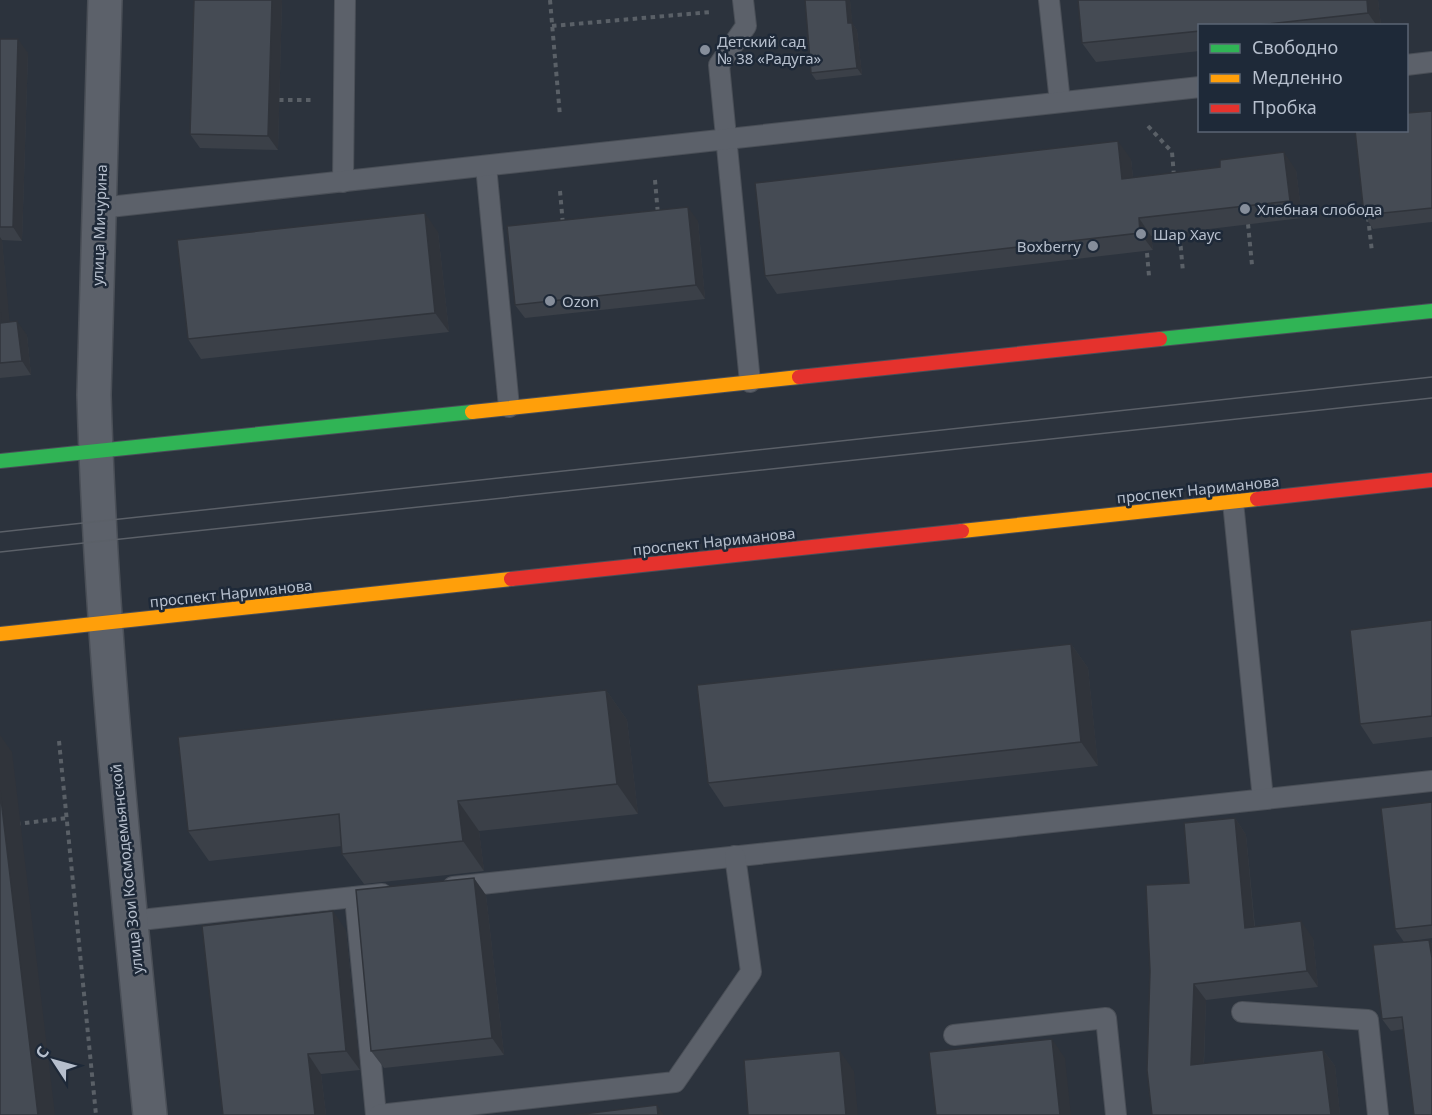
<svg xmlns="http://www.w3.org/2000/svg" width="1432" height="1115" font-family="'Noto Sans',sans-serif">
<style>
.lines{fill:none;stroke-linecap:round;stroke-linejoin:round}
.lane-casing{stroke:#4a4f57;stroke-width:22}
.street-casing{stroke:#4a4f57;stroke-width:36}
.fast-casing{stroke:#4a4f59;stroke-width:16}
.slow-casing{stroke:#4a4f59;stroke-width:16}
.jam-casing{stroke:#4a4f59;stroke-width:16}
.path{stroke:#5a6067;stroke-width:4;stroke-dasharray:4.5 4.5;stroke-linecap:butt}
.lane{stroke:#5c616a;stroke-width:20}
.street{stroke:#5c616a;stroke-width:33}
.fast{stroke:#30b455;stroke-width:14}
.slow{stroke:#ff9f0a;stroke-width:14}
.jam{stroke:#e5322d;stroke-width:14}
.tram{stroke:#5b6068;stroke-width:1.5}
.wall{fill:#3b4048}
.shaded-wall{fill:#30343b}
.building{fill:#454b54;stroke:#30343b;stroke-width:1.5}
.poi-dot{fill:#868e9b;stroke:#1e2938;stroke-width:2}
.labels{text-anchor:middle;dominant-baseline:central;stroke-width:5;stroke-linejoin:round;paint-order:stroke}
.poi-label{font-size:15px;fill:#b6bfcd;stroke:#1e2938;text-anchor:start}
.street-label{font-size:15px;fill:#b6bfcd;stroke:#1e2938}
</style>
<rect width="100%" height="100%" fill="#2c333d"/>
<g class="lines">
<g class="lane-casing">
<g id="lane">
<polyline points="743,0 746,26 719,65 750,382"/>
<polyline points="1049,0 1060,102"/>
<polyline points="1406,65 1432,62"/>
<polyline points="486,166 509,407"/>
<polyline points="343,182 345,0"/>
<polyline points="100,208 1200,87"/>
<polyline points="1233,502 1263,799"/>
<polyline points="453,887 1432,781"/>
<polyline points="355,897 376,1115"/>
<polyline points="131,921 382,894"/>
<polyline points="1242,1012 1368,1020 1378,1115"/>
<polyline points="954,1035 1106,1018 1116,1115"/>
<polyline points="379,1115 675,1082 751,972 735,856"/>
</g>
</g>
<g class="street-casing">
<path id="street" d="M105,0L94,395C101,636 126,875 150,1115"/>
</g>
<g class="fast-casing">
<g id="fast">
<polyline points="1160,339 1432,311"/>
<polyline points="0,461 472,412"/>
</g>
</g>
<g class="slow-casing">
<g id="slow">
<polyline points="472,412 799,377"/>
<polyline points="962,531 1257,499"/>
<polyline points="0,634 511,579"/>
</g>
</g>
<g class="jam-casing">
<g id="jam">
<polyline points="799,377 1160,339"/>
<polyline points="1257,499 1432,480"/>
<polyline points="511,579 962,531"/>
</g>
</g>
<g class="path">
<polyline points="550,0 560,116"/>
<polyline points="552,26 711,12"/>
<polyline points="279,100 312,100"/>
<polyline points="1148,126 1172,152 1174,176"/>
<polyline points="655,180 658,215"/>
<polyline points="560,191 563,225"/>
<polyline points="1368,217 1372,252"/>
<polyline points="1248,224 1252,265"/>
<polyline points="1179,228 1183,272"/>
<polyline points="1147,253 1149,276"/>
<polyline points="59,741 96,1115"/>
<polyline points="16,824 67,818"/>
</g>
<use href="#lane" class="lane"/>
<use href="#street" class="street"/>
<use href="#fast" class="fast"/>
<use href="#slow" class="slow"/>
<use href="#jam" class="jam"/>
<g class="tram">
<polyline points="0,532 1432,377"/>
<polyline points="0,552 1432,398"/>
</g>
</g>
<g class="wall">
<polygon points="194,0 282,0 278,150 200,148 190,134"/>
<polygon points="805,0 850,0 852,23 857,30 862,75 816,80 811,73"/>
<polygon points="1078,0 1378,0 1381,26 1200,26 1200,51 1096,62 1082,43"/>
<polygon points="0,39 28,53 22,241 2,240 9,322 27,335 31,375 0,378"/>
<polygon points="1432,111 1432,222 1373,229 1364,215"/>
<polygon points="1131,159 1133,177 1296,170 1302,218 1151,236 1153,250 777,294 765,276"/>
<polygon points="698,221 705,299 525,318 515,305"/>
<polygon points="438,232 449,332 201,359 188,339"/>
<polygon points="1432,620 1432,737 1373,744 1360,724"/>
<polygon points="1071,644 1088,668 1098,766 724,807 708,783"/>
<polygon points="606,690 627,720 638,814 479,831 484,871 364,884 342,854 342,846 209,861 188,831"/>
<polygon points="1432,802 1432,938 1404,942 1395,929"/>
<polygon points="1235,818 1246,835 1255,927 1313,938 1318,987 1206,1000 1204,1064 1323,1050 1335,1066 1340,1115 1152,1115 1189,883"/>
<polygon points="486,895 504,1055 384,1068 371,1051"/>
<polygon points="346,930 360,1070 321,1074 326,1115 223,1115"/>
<polygon points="1429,940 1432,944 1432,1115 1404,1029 1391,1031 1382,1019"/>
</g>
<g class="shaded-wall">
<polygon points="272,0 282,0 278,150 268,136"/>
<polygon points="846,0 850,0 853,30 848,23"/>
<polygon points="1367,0 1378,0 1381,26 1377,26 1368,13"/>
<polygon points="852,23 857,30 862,75 857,68"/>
<polygon points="18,39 28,53 22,241 13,227"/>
<polygon points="1118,141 1131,159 1135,196 1122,179"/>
<polygon points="1284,152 1296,170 1302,218 1290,201"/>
<polygon points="688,207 698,221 705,299 696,285"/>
<polygon points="425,213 438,232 449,332 435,313"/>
<polygon points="1139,218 1151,236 1153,250 1140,233"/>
<polygon points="0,237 2,240 11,336 1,323 0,309"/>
<polygon points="17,321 27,335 31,375 22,361"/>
<polygon points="1071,644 1088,668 1098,766 1081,742"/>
<polygon points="606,690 627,720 638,814 617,784"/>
<polygon points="0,735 12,752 55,1115 38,1115 0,790"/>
<polygon points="458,801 479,831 484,871 463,841"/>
<polygon points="1235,818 1246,835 1256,944 1245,928"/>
<polygon points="474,878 486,895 504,1055 492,1038"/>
<polygon points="333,911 346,930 360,1070 346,1051"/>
<polygon points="1301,921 1313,938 1318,987 1307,971"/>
<polygon points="1429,940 1432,944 1432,958"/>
<polygon points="1194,984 1206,1000 1203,1081 1191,1065"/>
<polygon points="1052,1039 1065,1058 1071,1115 1060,1115"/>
<polygon points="1323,1050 1335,1066 1340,1115 1331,1115"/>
<polygon points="840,1051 854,1071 858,1115 846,1115"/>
<polygon points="308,1054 321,1074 326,1115 315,1115"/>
<polygon points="657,1105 664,1115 658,1115"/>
</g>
<g class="building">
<polygon points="194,0 272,0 268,136 190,134"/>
<polygon points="805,0 846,0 848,23 852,23 857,68 811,73"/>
<polygon points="1078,0 1367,0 1368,13 1250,26 1200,26 1200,31 1082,43"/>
<polygon points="0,39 18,39 13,227 0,227"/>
<polygon points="1432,111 1432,208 1364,215 1355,130 1407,130 1407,113"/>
<polygon points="1118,141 1122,179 1220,167 1220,160 1284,152 1290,201 1139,218 1140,233 765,276 755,183"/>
<polygon points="688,207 696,285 515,305 507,226"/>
<polygon points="425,213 435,313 188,339 177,240"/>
<polygon points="0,309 1,323 17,321 22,361 0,363"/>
<polygon points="1432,620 1432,716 1360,724 1350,630"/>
<polygon points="1071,644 1081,742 708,783 697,685"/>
<polygon points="606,690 617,784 458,801 463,841 342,854 339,814 188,831 178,737"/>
<polygon points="0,790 38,1115 0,1115"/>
<polygon points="1432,802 1432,925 1395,929 1381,808"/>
<polygon points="1235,818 1245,928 1301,921 1307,971 1194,984 1191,1065 1323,1050 1331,1115 1152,1115 1147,1070 1150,971 1146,885 1189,883 1184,823"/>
<polygon points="474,878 492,1038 371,1051 356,890"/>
<polygon points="333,911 346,1051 308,1054 315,1115 223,1115 202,926"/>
<polygon points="1429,940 1432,958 1432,1115 1414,1115 1402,1017 1382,1019 1373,945"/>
<polygon points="1052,1039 1060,1115 936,1115 929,1052"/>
<polygon points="840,1051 846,1115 748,1115 744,1060"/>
<polygon points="657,1105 658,1115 575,1115"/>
</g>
<g class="poi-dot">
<circle cx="705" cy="50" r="6"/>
<circle cx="1245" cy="209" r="6"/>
<circle cx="1141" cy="234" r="6"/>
<circle cx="1093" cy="246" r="6"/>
<circle cx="550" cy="301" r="6"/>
</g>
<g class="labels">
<g class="poi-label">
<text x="717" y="41">Детский сад<tspan x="717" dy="17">№ 38 «Радуга»</tspan></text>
<text x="1257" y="209">Хлебная слобода</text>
<text x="1153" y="234">Шар Хаус</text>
<text x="1081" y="246" text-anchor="end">Boxberry</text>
<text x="562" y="301">Ozon</text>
</g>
<g class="street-label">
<text transform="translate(99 225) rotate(-88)">улица Мичурина</text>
<text transform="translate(1198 489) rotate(-6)">проспект Нариманова</text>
<text transform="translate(714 541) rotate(-6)">проспект Нариманова</text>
<text transform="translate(231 593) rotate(-6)">проспект Нариманова</text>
<text transform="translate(126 869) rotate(-96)">улица Зои Космодемьянской</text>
</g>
</g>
<rect x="1198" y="24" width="210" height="108" fill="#1e2938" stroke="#5b6574" stroke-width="1.5"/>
<rect x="1210" y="44" width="30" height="9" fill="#30b455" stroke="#5b6574" stroke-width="1.5"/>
<text x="1252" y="54" font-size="18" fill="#b6bfcd">Свободно</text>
<rect x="1210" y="74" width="30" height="9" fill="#ff9f0a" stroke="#5b6574" stroke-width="1.5"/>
<text x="1252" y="84" font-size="18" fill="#b6bfcd">Медленно</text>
<rect x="1210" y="104" width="30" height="9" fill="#e5322d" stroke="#5b6574" stroke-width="1.5"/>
<text x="1252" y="114" font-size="18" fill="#b6bfcd">Пробка</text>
<g transform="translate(54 1061) rotate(306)" stroke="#1e2938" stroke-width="4.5" paint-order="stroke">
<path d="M0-4.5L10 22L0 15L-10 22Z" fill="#b6bfcd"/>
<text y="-9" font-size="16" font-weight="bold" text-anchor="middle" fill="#b6bfcd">С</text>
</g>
</svg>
